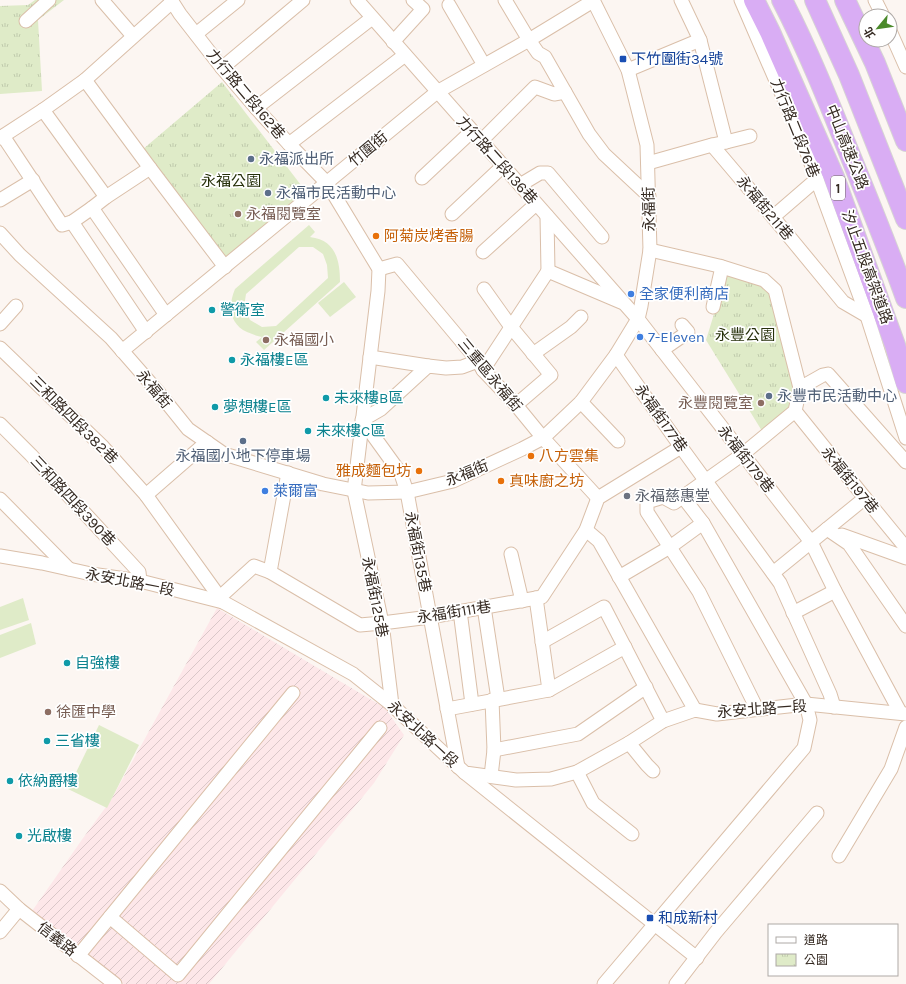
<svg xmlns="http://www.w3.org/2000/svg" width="906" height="984" font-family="Karla,'Noto Sans TC',sans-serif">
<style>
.industrial{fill:url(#industrial-furrows)}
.grass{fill:#dfebc8;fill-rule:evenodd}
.park{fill:url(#park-tufts)}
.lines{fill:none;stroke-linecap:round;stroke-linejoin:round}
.minor-casing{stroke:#dabfa9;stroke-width:15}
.highway-casing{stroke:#d6d4d3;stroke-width:22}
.minor{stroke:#fff;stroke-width:13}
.highway{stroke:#d9adf4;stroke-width:20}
.transit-dot{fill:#1a4fb4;stroke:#fff;stroke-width:1.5}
.service-dot{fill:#5c6f8a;stroke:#fff;stroke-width:1.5}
.education-dot{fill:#8d6e63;stroke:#fff;stroke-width:1.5}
.food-dot{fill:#e8710a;stroke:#fff;stroke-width:1.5}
.shop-dot{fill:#3f7fe0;stroke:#fff;stroke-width:1.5}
.culture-dot{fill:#0f9aa8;stroke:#fff;stroke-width:1.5}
.worship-dot{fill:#6b7280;stroke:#fff;stroke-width:1.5}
.labels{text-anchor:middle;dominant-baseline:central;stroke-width:3.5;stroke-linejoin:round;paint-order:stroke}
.shield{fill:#fff;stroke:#716964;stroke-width:1}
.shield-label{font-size:14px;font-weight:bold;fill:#342921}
.transit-label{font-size:15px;fill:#164399;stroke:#fff;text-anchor:start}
.street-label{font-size:15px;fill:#342921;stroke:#fff}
.service-label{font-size:15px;fill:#4e5e75;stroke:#fff;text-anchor:start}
.park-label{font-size:15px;fill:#27310b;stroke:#fff}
.education-label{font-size:15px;fill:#785e54;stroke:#fff;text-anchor:start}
.food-label{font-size:15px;fill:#c56008;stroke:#fff;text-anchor:start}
.shop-label{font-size:15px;fill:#366cbe;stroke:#fff;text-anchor:start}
.culture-label{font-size:15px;fill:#0d838f;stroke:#fff;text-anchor:start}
.worship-label{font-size:15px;fill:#5b616d;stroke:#fff;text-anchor:start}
</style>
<defs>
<pattern id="industrial-furrows" width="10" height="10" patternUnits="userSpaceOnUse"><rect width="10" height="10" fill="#fde7e9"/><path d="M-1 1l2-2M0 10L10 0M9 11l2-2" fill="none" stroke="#d9c6c8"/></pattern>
<pattern id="park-tufts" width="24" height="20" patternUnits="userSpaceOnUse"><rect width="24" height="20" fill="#dfebc8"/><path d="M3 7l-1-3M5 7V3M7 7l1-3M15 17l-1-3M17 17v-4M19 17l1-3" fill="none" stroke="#c0caac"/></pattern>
</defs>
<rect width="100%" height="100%" fill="#fcf6f2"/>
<polygon class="industrial" points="217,608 385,708 404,735 374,783 209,984 124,984 30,914 81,841 111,800"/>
<g class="grass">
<path d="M309,225L315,232L310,237C335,240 340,259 340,282L264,350L256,342L262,337C256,336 252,334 247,332C229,324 228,305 235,289ZM299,247H313L323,254L327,265L328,278L276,326L262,327L250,320L244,307L246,294Z"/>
<polygon points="344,282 356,297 330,317 318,303"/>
<polygon points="23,598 29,620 0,630 0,607"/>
<polygon points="31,623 36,644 0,658 0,635"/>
<polygon points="99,725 139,745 107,808 68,789"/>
</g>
<g class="park">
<polygon points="35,0 64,0 38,20 42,91 0,94 0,6 28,5"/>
<polygon points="222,82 307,193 225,261 142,150"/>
<path d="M726,275L763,284L770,294L795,394C789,414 778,420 762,431L706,340Z"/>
</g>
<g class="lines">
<g class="minor-casing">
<g id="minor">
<polyline points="102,0 133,36"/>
<polyline points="171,0 180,14 222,68 256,108 289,144 327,183 379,269 378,291 354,491 382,623 392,705"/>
<polyline points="357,0 638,319 811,542 835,591 900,712"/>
<polyline points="505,0 529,40 538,53 545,57 589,134 604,154 649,196"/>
<polyline points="681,0 700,40 726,142 712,145"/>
<polyline points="741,0 806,150 867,316 906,438"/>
<polyline points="875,0 883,16"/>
<polyline points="449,5 484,65"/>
<polyline points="26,21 49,0"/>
<polyline points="890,31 906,67"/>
<polyline points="196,34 238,0"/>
<polyline points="393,42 423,9 413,0"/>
<polyline points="222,68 303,0"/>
<polyline points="628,70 700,40"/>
<polyline points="85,80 150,168 225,267"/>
<polyline points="256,108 372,18"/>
<polyline points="43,110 106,197"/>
<polyline points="3,136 62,225 72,222 92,208 106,197 150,168"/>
<polyline points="0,138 43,110 85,80 172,2"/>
<polyline points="481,141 535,87 554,94 565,92"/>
<polyline points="726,142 750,136"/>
<polyline points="289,144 405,55"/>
<polyline points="648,163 712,145 773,217 843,302 867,316"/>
<polyline points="422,178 472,131"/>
<polyline points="520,185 540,173 548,173 602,237"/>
<polyline points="0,200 33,180"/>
<polyline points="92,208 166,315"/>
<polyline points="452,214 503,166"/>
<polyline points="547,216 548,271"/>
<polyline points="773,217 817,179"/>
<polyline points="72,222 146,332"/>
<polyline points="0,233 20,255 111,338 159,393 188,429 224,454 323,484 368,493 407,492 453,481 522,449 543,438 581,402 616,355 638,319 641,306 650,250 647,145 628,70 593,0"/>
<polyline points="650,250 719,266 764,280 775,290 800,388 795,411 743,454 674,503 663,497 647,502 647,512 699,592 757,709"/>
<polyline points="483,252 536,204"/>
<polyline points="379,269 397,264 478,361 483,370 516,405 543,438 598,498"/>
<polyline points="484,289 511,327 551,375 516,405"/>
<polyline points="713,307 722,267"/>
<polyline points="0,324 16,306"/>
<polyline points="0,348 103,447 146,495 223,602"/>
<polyline points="662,350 688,332 682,325"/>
<polyline points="122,351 437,92 529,40 593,1"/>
<polyline points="533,354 571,327 581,317"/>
<polyline points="616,355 681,447 780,583 830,694 834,707"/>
<polyline points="370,357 428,366"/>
<polyline points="483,370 548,271 621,302"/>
<polyline points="800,388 823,375 828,374 906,462"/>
<polyline points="581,402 618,441"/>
<polyline points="795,411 865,498 906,548"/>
<polyline points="0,424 31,455 139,572 140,581"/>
<polyline points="288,473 270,572 360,625 382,623 430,617 542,597 586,530 598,498 681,447"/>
<polyline points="146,495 207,442"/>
<polyline points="0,499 69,569"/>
<polyline points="827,529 849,544 906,626"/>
<polyline points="586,530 599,541 695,710"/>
<polyline points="842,535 906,558"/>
<polyline points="511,554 522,601"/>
<polyline points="0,556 42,563 91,574 140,581 223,602 353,674 392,705 465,773 516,780 551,779 577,772 629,743 663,721 695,710 717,714 806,704 906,714"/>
<polyline points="773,573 865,498"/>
<polyline points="619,577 670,547 703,523"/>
<polyline points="220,597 254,566 270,572"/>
<polyline points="484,607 498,699"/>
<polyline points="460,611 472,704"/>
<polyline points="793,613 835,591"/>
<polyline points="542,642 604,607 663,721"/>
<polyline points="549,690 625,647"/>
<polyline points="447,709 549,690 536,598"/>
<polyline points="629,743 647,765 653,771"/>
<polyline points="494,750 578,734 646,687"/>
<polyline points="458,767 407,492 401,474 362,420 381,409 428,366 446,368 462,367 478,361"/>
<polyline points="577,772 593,803 632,834"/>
<polyline points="465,773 697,958"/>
<polyline points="491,776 494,750 492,700"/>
<polyline points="839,856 891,769 906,727"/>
<polyline points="0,891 19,909 115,984"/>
<polyline points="110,917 178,975 380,728"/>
<polyline points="0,932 19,909"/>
<polyline points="78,956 293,693"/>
<polyline points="604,984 804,748 810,720 806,704 703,523 683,497"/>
<polyline points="676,984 716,932 817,813"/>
</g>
</g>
<g class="highway-casing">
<g id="highway">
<polyline points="754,0 770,32 834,177 895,345 906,383"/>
<path d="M782,0C807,48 828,100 848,150C868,199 888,248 906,298"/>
<polyline points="815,0 849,75 906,219"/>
<polyline points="845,0 875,63 906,141"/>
</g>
</g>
<use href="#minor" class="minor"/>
<use href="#highway" class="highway"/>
</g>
<g class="transit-dot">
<rect x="619" y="55" width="8" height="8" rx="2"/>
<rect x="646" y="914" width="8" height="8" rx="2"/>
</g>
<g class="service-dot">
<circle cx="251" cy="159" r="4"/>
<circle cx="268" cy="193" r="4"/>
<circle cx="769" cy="396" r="4"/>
<circle cx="243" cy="441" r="4"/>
</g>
<g class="education-dot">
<circle cx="238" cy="214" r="4"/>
<circle cx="266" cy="340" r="4"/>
<circle cx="761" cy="403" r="4"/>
<circle cx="48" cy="712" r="4"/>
</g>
<g class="food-dot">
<circle cx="376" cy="236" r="4"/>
<circle cx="531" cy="456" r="4"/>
<circle cx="419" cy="471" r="4"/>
<circle cx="501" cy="481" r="4"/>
</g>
<g class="shop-dot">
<circle cx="631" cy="294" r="4"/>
<circle cx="640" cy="337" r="4"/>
<circle cx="265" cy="491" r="4"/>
</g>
<g class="culture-dot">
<circle cx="212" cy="310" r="4"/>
<circle cx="232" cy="360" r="4"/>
<circle cx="326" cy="398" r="4"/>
<circle cx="215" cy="407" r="4"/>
<circle cx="308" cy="431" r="4"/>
<circle cx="67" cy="663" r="4"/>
<circle cx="47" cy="741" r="4"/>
<circle cx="10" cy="781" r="4"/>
<circle cx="19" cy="836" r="4"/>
</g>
<circle class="worship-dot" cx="627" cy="496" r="4"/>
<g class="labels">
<rect class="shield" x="831" y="176" width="14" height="24" rx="3"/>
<g class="shield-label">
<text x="838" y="188">1</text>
</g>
<g class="transit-label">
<text x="631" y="59">下竹圍街34號</text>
<text x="658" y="918">和成新村</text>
</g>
<g class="street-label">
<text transform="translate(246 94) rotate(50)">力行路二段162巷</text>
<text transform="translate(795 128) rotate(68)">力行路二段76巷</text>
<text transform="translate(847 147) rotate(68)">中山高速公路</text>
<text transform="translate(368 149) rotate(-40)">竹圍街</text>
<text transform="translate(497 160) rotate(48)">力行路二段136巷</text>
<text transform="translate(765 208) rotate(50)">永福街211巷</text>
<text transform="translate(649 209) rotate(-91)">永福街</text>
<text transform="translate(867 267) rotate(70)">汐止五股高架道路</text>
<text transform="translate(490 375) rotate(50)">三重區永福街</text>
<text transform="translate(154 389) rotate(50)">永福街</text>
<text transform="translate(661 418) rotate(55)">永福街177巷</text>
<text transform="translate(74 420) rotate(45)">三和路四段382巷</text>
<text transform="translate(746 459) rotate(52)">永福街179巷</text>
<text transform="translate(467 473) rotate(-22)">永福街</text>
<text transform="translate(850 480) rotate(51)">永福街197巷</text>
<text transform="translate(73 501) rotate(47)">三和路四段390巷</text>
<text transform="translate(418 552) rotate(79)">永福街135巷</text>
<text transform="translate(130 582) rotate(11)">永安北路一段</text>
<text transform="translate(375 597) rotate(79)">永福街125巷</text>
<text transform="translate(454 612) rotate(-9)">永福街111巷</text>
<text transform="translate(762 709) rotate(-4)">永安北路一段</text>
<text transform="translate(423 734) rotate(43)">永安北路一段</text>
<text transform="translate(57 939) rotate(38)">信義路</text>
</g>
<g class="service-label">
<text x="259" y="159">永福派出所</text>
<text x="276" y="193">永福市民活動中心</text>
<text x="777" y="396">永豐市民活動中心</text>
<text x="243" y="456" text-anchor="middle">永福國小地下停車場</text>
</g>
<g class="park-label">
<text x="231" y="181">永福公園</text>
<text x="745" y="335">永豐公園</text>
</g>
<g class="education-label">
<text x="246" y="214">永福閱覽室</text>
<text x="274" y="340">永福國小</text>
<text x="753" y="403" text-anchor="end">永豐閱覽室</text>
<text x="56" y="712">徐匯中學</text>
</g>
<g class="food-label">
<text x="384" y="236">阿菊炭烤香腸</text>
<text x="539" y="456">八方雲集</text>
<text x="411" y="471" text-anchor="end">雅成麵包坊</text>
<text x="509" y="481">真味廚之坊</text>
</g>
<g class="shop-label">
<text x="639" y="294">全家便利商店</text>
<text x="648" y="337">7-Eleven</text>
<text x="273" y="491">萊爾富</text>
</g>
<g class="culture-label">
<text x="220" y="310">警衛室</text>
<text x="240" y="360">永福樓E區</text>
<text x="334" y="398">未來樓B區</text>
<text x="223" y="407">夢想樓E區</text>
<text x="316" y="431">未來樓C區</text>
<text x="75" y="663">自強樓</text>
<text x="55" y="741">三省樓</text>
<text x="18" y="781">依納爵樓</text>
<text x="27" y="836">光啟樓</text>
</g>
<g class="worship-label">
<text x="635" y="496">永福慈惠堂</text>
</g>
</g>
<rect x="768" y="924" width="130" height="52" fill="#ffffff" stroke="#aea9a6"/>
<rect x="776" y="937" width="20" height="6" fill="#ffffff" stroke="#aea9a6"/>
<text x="804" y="944" font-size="12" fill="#342921">道路</text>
<rect x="776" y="954" width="20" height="12" fill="url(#park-tufts)" stroke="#aea9a6"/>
<text x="804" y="964" font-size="12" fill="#342921">公園</text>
<g transform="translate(878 28) rotate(241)"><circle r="19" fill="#ffffff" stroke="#aea9a6"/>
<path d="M0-3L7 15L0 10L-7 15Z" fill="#4b8a2b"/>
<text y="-6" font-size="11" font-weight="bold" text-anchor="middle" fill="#342921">北</text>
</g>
</svg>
